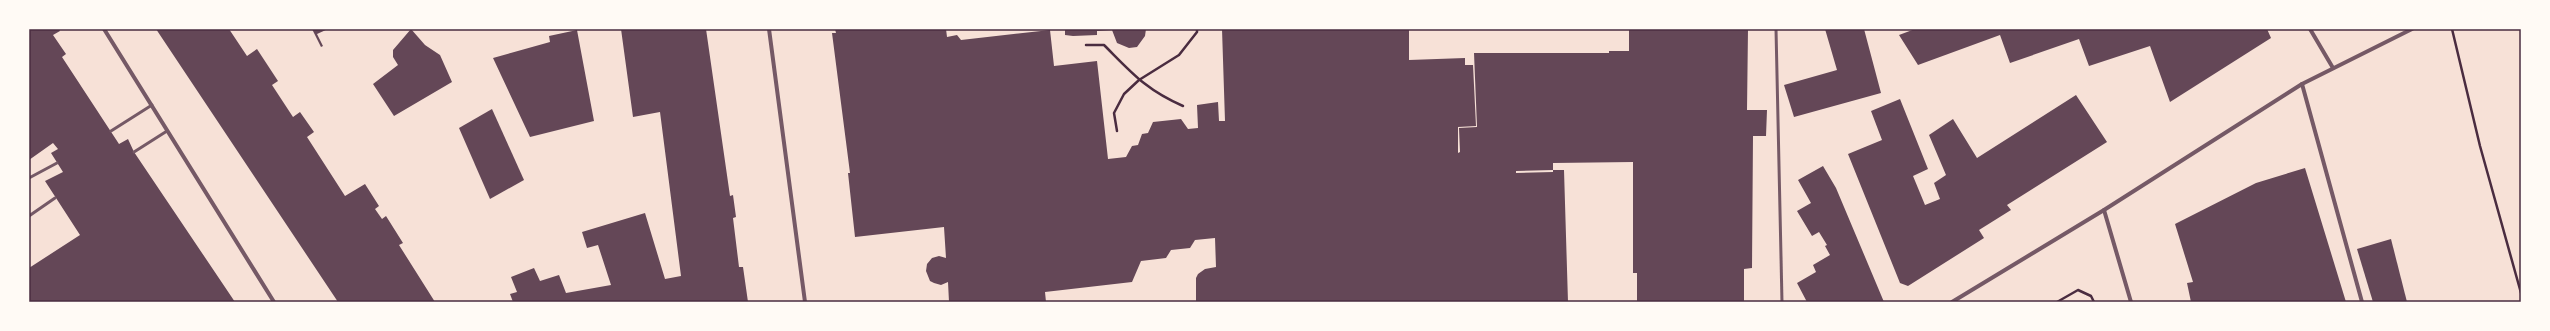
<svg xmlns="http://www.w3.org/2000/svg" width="2550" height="331" font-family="Roboto,sans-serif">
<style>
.building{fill:#644757;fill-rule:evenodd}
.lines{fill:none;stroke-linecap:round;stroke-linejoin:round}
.path{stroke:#4a2c40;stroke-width:2.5}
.service{stroke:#755966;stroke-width:3}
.minor{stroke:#755966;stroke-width:4}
.neatline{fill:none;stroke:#4a2c40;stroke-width:1.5}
</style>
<rect width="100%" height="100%" fill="#f7e1d7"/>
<g class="building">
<polygon points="29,29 59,29 60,31 53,35 66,54 62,57 119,144 128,139 134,152 235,302 29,302 29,268 80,235 45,181 63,172 51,153 58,149 53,143 29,160"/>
<polygon points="156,29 229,29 247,56 257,49 278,81 272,85 293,117 300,112 314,132 307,137 345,196 365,184 379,206 375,209 382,219 386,216 403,243 399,245 435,302 338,302"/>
<polygon points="312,29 328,29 317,34 323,46 321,47"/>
<polygon points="411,29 425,45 440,55 452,82 394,116 373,84 398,65 393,57 393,50"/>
<polygon points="621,29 706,29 730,196 733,195 736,217 733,218 739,267 743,267 748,302 513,302 510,294 517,292 511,277 534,268 540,281 559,275 566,293 611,285 598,245 587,248 582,232 645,213 665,279 681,276 660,112 633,117"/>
<path d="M835,29H946L947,37L957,35L961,40L1050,30L1054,66L1097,61L1108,159L1126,157L1132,146L1138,145L1142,134L1148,133L1153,122L1181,119L1188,129L1198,128L1197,105L1218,102L1219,121H1225L1222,29H1409V60L1465,58V65H1473L1476,126L1458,127V153L1460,152L1459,128L1477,127L1474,53H1609V51H1629V29H1748L1747,110H1767L1766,136H1753L1752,268L1744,269V302H1637V273H1633V162L1553,163V170H1564L1568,302H1196V278L1198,274L1205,269L1216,267L1215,238L1195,240L1190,248L1171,250L1166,258L1141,261L1132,282L1045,292L1046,302H949L948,282L941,285L934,283L930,281L926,271L927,264L932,258L939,256L946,258L944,227L855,237L848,173H850L832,33H836ZM1553,170V172L1516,173V171Z"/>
<polygon points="1065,29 1146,29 1145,36 1137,47 1129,48 1117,43 1112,30 1097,31 1097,35 1073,36 1065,35"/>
<polygon points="1825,29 1864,29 1881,93 1794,117 1784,85 1837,70"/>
<polygon points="1915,29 2267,29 2271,38 2170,102 2150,46 2089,66 2079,39 2010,63 2000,35 1918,65 1899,35"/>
<polygon points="577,30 594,121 530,137 493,58 550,42 549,36"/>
<polygon points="2076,95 2107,142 2007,205 2011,210 1979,230 1984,238 1908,286 1900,283 1848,154 1882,140 1871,111 1900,99 1928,169 1913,176 1925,205 1940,199 1934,183 1946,175 1929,135 1953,119 1977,158"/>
<polygon points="492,109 524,180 490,199 459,128"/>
<polygon points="1823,166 1836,188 1884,302 1807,302 1797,283 1816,272 1813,265 1830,255 1825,246 1827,245 1819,232 1812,236 1797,211 1811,203 1798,180"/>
<polygon points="2305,168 2346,302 2191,302 2187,283 2193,282 2175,224 2256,183"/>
<polygon points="2391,239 2407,302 2373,302 2357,249"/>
</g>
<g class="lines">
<g class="path">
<polyline points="2452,29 2480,146 2521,293"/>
<path d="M1086,45H1104C1132,73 1146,90 1183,106"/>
<polyline points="1117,131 1114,113 1124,94 1139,80 1179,55 1197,32 1197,29"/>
<polyline points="2057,302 2078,290 2091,296 2094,302"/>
</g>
<g class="service">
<polyline points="1776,29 1782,302"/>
<polyline points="111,131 152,105"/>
<polyline points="134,152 167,131"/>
<polyline points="29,178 57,163"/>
<polyline points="29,216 55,198"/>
</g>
<g class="minor">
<polyline points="104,29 274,302"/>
<polyline points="769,29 805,302"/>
<polyline points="2310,29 2333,68"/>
<polyline points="2302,84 2362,302"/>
<polyline points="2104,210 2131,302"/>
<polyline points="1952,302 2104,210 2302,84 2412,29"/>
</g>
</g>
<rect width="2550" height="331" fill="none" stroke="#fffaf5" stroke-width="60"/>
<rect x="30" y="30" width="2490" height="271" class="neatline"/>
</svg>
